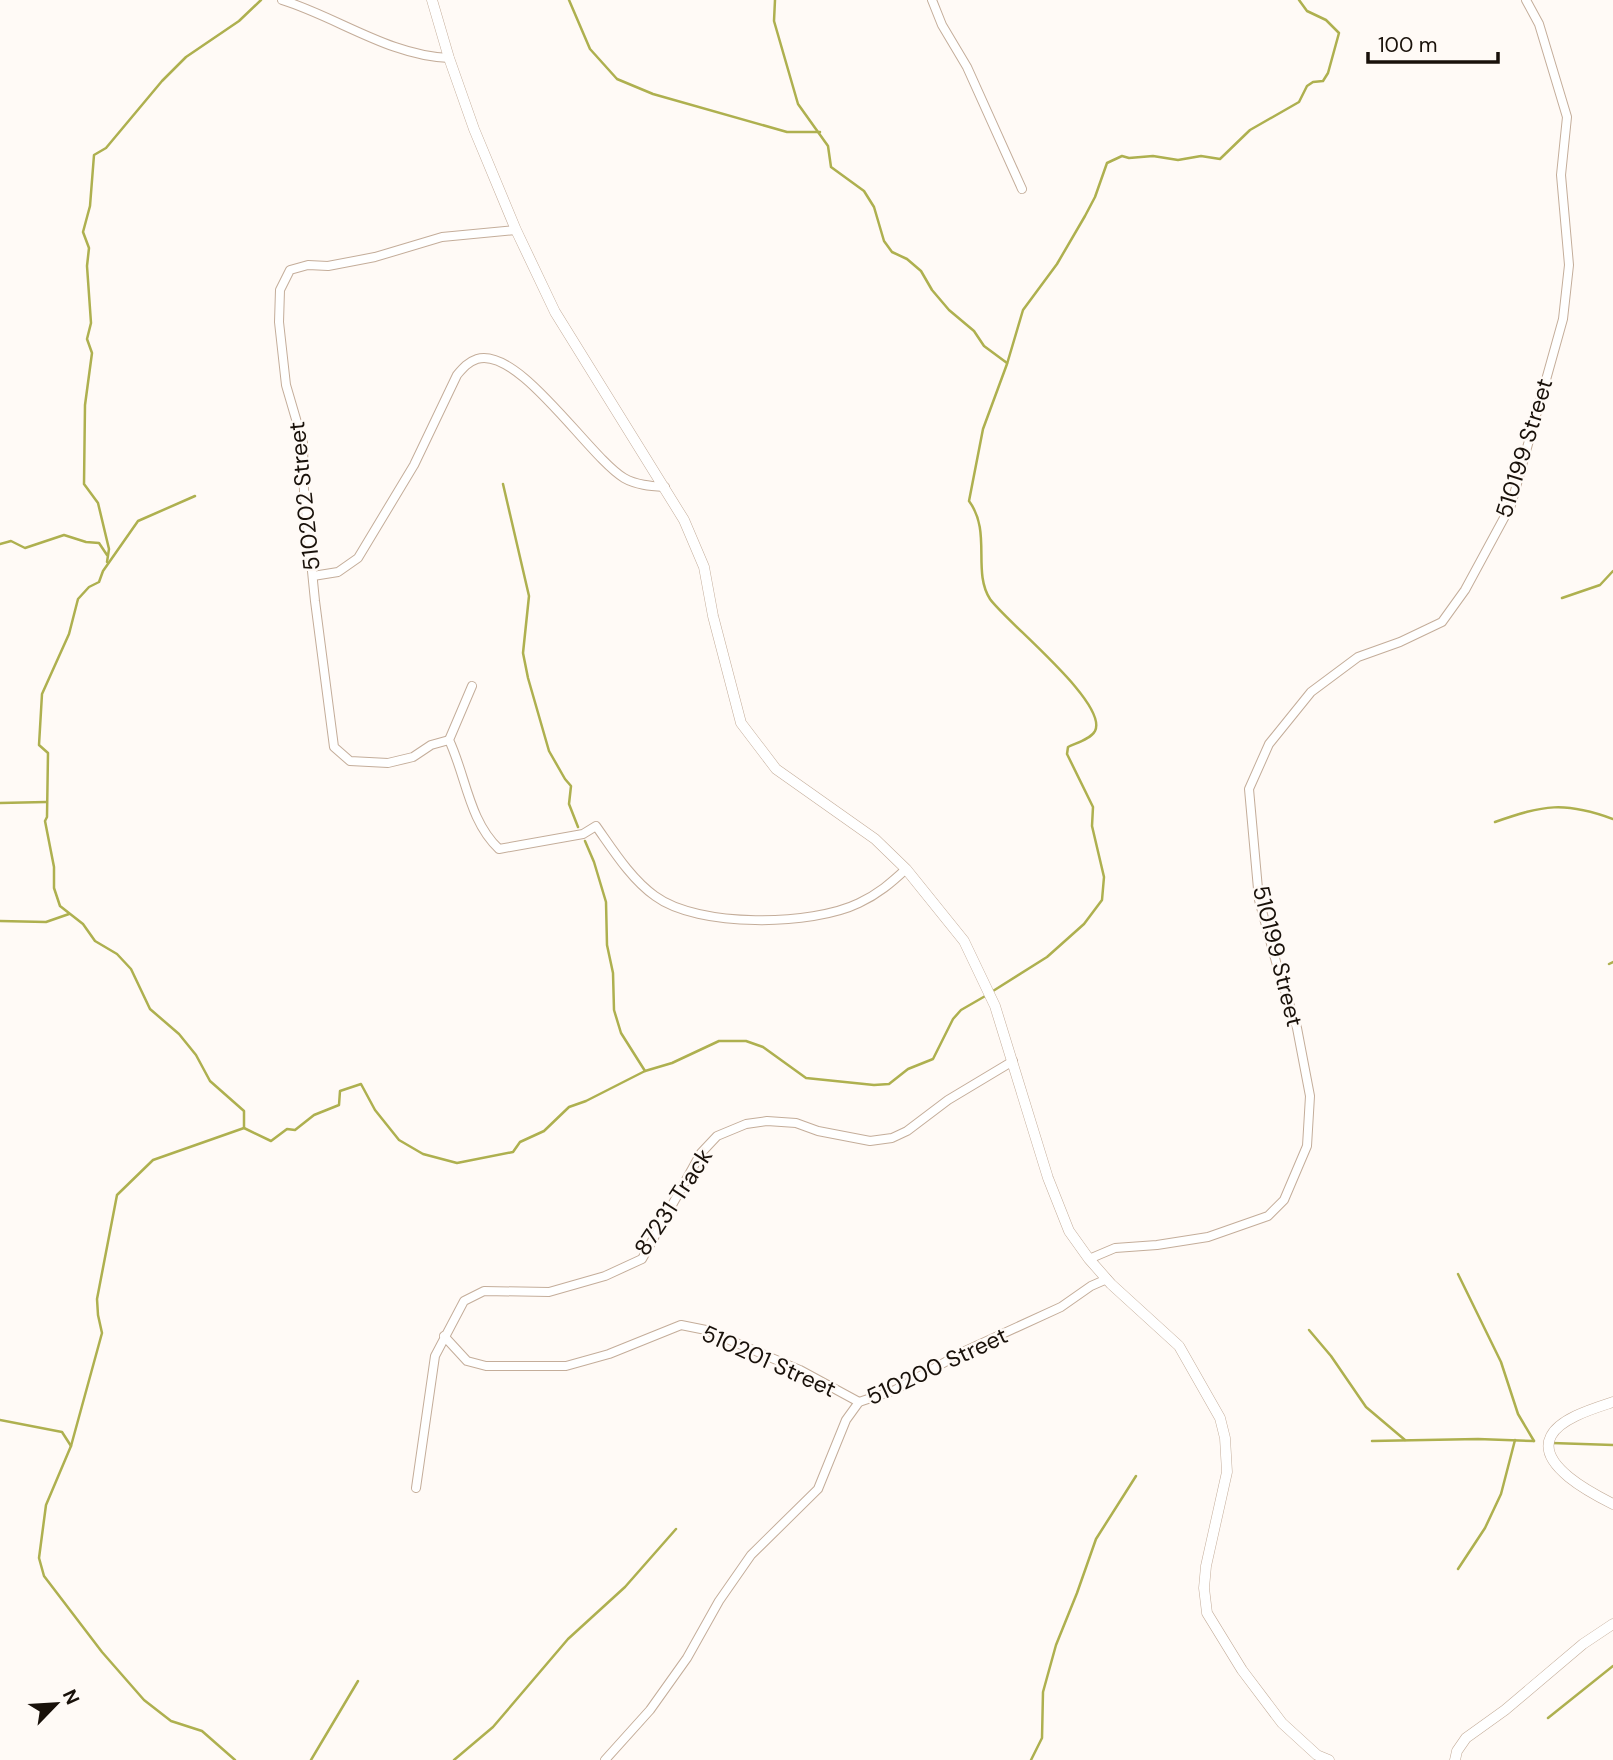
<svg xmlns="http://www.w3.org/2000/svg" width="1613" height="1760" font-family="'DM Sans',sans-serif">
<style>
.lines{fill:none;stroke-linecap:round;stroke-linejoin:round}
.stream{stroke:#aeb04f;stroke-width:2.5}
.minor-casing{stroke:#c4ad9a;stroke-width:10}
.tertiary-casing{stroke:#c4ad9a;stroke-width:11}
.minor{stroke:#fff;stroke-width:8}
.tertiary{stroke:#fff;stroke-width:10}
.labels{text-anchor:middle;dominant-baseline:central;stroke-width:5;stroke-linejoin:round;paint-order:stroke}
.street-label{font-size:23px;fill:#19110a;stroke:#fffaf6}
</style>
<rect width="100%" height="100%" fill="#fffaf6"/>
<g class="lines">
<g class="stream">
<polyline points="569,0 590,49 617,79 653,94 787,132 820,132"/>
<polyline points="775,0 774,21 798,104 828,146 831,167 864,191 874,207 884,241 892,252 907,259 921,271 932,290 949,310 974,331 984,346 1007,363"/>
<polyline points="503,484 529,596 523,653 528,678 549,751 565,779 571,786 569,804 578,827"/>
<polyline points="195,496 138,521 103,571 99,582 89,587 78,599 69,634 42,694 39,745 48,753 47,817 45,821 54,867 54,888 60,906 83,924 95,941 117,954 131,969 150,1009 179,1034 196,1055 210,1081 244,1111 244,1128"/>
<polyline points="0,544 11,541 25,548 64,535 86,542 99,543 107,555"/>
<polyline points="107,562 109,549 98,503 84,484 85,405 92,353 87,339 91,323 87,266 89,248 83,232 90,206 94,155 106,148 162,81 186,57 239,21 261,0"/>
<polyline points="1562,598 1600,585 1613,571"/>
<polyline points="0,803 46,802"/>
<path d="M1495,822C1544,805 1564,801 1613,819"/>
<polyline points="585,841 594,862 606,902 607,945 613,973 614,1010 621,1033 645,1071"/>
<polyline points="0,921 46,922 69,914"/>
<polyline points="1609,964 1613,962"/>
<path d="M993,991L1047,957L1084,924L1102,900L1104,877L1092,826L1093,807L1067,754L1068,747C1076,743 1091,739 1095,731C1109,703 1006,622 990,599C972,571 992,532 969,501L983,429L1007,364L1023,310L1057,264L1085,216L1095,197L1107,163L1122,156L1129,158L1153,156L1178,160L1201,156L1220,159L1250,130L1299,102L1307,86L1313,82L1323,81L1328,73L1339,33L1326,20L1307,11L1299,0"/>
<polyline points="1458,1274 1501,1362 1518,1414 1534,1441"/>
<polyline points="1309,1330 1331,1356 1366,1407 1405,1440"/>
<polyline points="0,1420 62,1432 71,1446"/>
<polyline points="1372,1441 1478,1439 1534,1441"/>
<polyline points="1552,1443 1613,1445"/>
<polyline points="1458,1569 1485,1528 1501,1494 1515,1440"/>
<polyline points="1548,1718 1613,1666"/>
<polyline points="235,1760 202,1731 171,1721 144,1700 102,1652 44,1576 39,1558 46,1505 71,1446 102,1333 98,1315 97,1299 117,1195 153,1160 244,1128 271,1141 287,1129 295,1130 314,1115 339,1105 340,1091 361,1084 375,1110 399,1140 423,1154 457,1163 513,1152 520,1142 544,1131 569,1107 586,1101 645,1071 672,1063 719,1041 746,1041 763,1047 806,1078 874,1085 889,1084 908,1069 933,1059 953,1019 961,1010 987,995"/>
<polyline points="311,1760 358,1681"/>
<polyline points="454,1760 493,1727 568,1639 625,1587 676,1529"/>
<polyline points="1031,1760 1042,1738 1043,1692 1056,1645 1077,1593 1096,1539 1136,1476"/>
</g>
<g class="minor-casing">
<g id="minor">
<path d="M282,0C337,17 390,56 449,58"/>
<polyline points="932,0 942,25 967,67 1022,189"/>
<path d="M313,576L338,572L358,558L414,465L457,375C463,368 468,362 477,359C519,346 589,457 624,478C636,485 651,486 665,487"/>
<path d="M472,686L449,740C466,776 469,821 499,849L583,834L596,826C613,850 631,879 655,896C698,928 812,926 859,903C878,894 891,883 906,869"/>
<polyline points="449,740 431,745 413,757 388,763 350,761 334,747 315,601 304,491 303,443 286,385 279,322 280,290 290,270 308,265 328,266 375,257 442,237 516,230"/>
<polyline points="1089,1259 1115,1248 1157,1245 1208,1237 1268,1216 1284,1200 1307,1146 1310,1096 1297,1028 1278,969 1259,900 1249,789 1269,744 1311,692 1358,657 1400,642 1442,622 1465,590 1511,505 1563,319 1569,265 1561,175 1567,117 1539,24 1526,0"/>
<polyline points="444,1336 467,1361 486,1366 566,1366 609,1354 681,1325 706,1330 800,1370 859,1402"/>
<polyline points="416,1488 435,1356 464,1301 484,1291 549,1292 605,1276 642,1259 701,1153 717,1136 746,1124 767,1121 796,1123 818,1131 870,1141 892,1138 907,1131 948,1100 1013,1061"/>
<polyline points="605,1760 650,1710 687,1658 719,1601 751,1555 818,1489 846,1420 859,1402 895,1390 965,1351 1061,1307 1091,1286 1107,1279"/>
</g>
</g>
<g class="tertiary-casing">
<g id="tertiary">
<polyline points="432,0 449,58 474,129 516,230 555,312 684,520 704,567 713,616 741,723 776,769 875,839 906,869 964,941 995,1006 1048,1178 1069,1231 1089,1259 1111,1284 1179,1346 1220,1418 1225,1438 1227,1472 1206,1566 1204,1588 1207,1613 1242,1670 1282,1723 1317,1755 1329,1760"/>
<path d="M1613,1402C1595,1408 1560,1418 1551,1436C1536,1465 1593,1494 1613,1504"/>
<polyline points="1455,1760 1457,1751 1466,1738 1505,1710 1583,1644 1613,1624"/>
</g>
</g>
<use href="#minor" class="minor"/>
<use href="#tertiary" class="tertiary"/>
</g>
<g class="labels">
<g class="street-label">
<text transform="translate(1524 448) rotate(-73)">510199 Street</text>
<text transform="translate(304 496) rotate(-96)">510202 Street</text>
<text transform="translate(1278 956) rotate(76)">510199 Street</text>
<text transform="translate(673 1202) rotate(-57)">87231 Track</text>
<text transform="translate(769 1361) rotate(24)">510201 Street</text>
<text transform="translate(937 1366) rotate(-25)">510200 Street</text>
</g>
</g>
<g transform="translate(56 1704) rotate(65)" stroke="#fffaf6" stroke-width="5" paint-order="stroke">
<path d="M0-5L12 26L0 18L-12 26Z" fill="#19110a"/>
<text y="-10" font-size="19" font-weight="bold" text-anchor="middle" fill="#19110a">N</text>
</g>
<path d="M1368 52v10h130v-10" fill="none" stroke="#19110a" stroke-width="3.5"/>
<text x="1378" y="52" font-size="21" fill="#19110a" stroke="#fffaf6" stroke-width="5" paint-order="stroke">100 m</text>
</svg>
